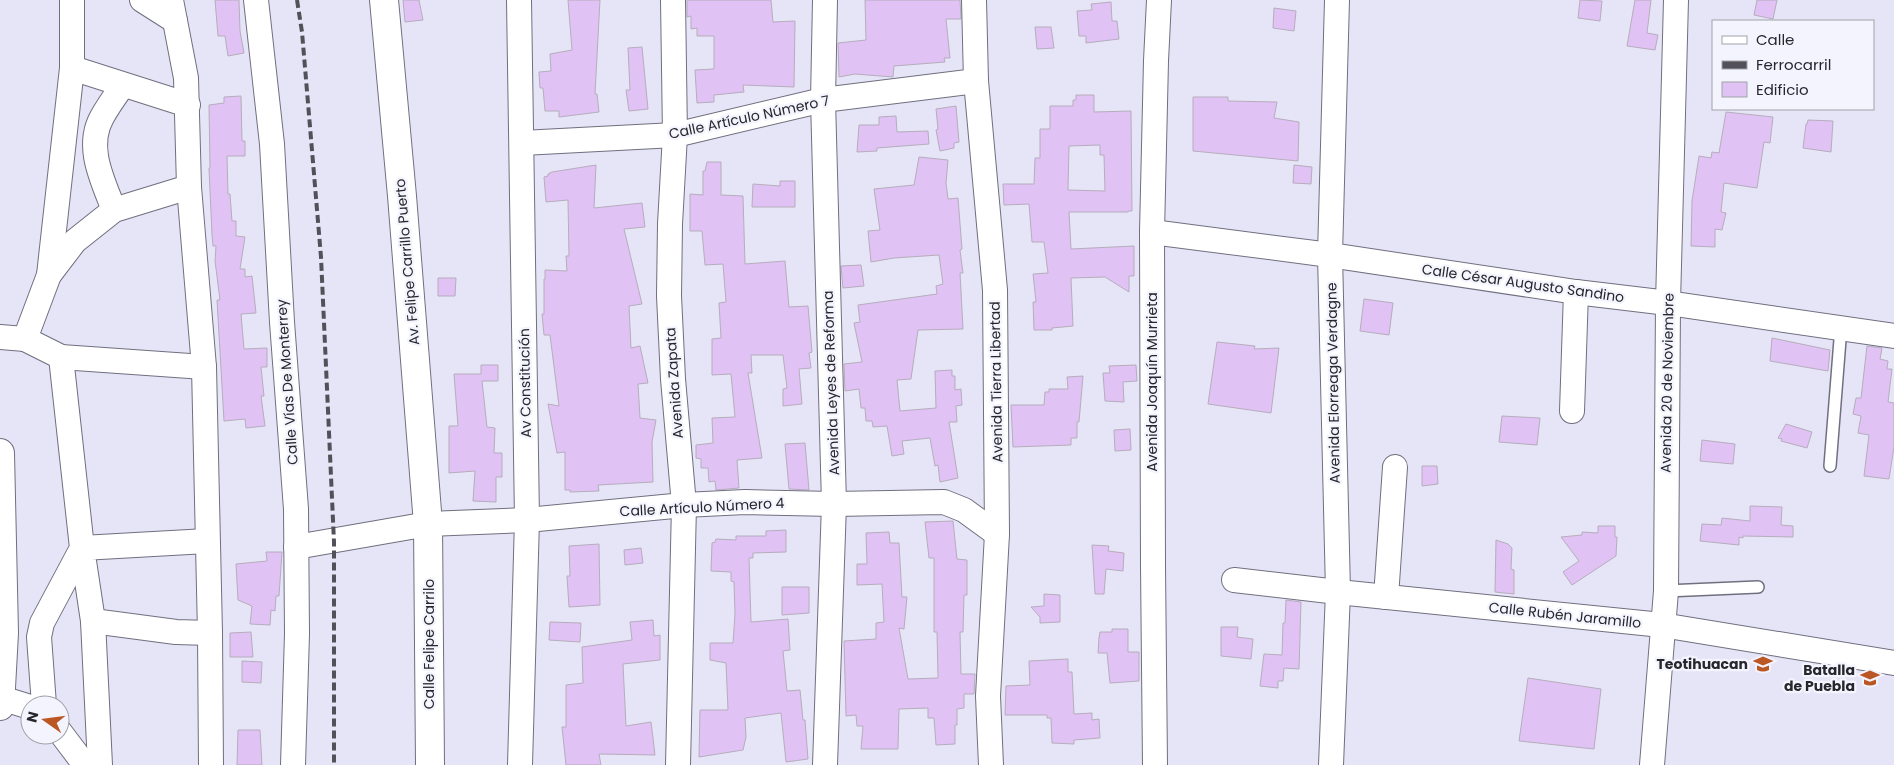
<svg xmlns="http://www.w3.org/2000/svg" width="1894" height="765" font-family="Poppins,sans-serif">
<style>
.building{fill:#e0c2f4;stroke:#b6adbc;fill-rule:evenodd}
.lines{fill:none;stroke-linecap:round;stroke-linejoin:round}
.lane-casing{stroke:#706f7f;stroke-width:14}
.street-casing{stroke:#706f7f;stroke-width:26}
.secondary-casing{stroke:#706f7f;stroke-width:30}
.lane{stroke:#fff;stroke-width:11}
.street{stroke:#fff;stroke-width:24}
.secondary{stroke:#fff;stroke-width:28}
.rail{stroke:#52515a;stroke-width:4;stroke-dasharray:8 4;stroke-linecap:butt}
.labels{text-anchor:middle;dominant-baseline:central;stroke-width:4.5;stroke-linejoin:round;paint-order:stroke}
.street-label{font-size:14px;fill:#26262c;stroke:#f4f4fe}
.poi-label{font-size:14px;font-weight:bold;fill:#26262c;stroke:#f4f4fe;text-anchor:end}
</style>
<rect width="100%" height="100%" fill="#e6e5f7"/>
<g class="building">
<polygon points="215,0 239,0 240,31 244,53 228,56 225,36 218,36"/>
<polygon points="403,0 419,0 423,20 405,22"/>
<polygon points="568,0 600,0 595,94 597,94 599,112 559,117 559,111 545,111 543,88 540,88 539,72 551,71 550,54 572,50"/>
<polygon points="687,0 771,0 773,22 795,21 794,87 743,85 744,92 714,95 714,102 697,103 695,70 714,69 714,36 697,36 697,28 691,29 691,16 687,17"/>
<polygon points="865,0 960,0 961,19 946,19 950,58 944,58 945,62 894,66 893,77 855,74 839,77 838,43 866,40"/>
<polygon points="1580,0 1602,1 1600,21 1578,18"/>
<polygon points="1635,0 1651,0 1647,33 1658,35 1655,50 1627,46"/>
<polygon points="1757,0 1777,0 1773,19 1754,15"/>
<polygon points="1111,2 1112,21 1117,21 1119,39 1086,43 1086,36 1079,36 1077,11 1092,10 1091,4"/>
<polygon points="1274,8 1296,11 1294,31 1273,28"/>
<polygon points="1035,27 1051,27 1054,48 1037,49"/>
<polygon points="642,47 648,109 629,111 626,90 630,90 628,48"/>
<path d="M1076,95H1094V112L1131,111L1132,211H1128V212H1069L1071,249L1134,246V276H1129V292L1105,277L1071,278L1073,326L1052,328V330H1034L1033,302H1036L1033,274L1048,273L1044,242H1032L1029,204L1004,205L1003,184H1034L1035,158H1040V129H1050V106H1073V100H1076ZM1100,145V155H1104L1105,191L1068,190L1069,146Z"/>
<polygon points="241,96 242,141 245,141 245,156 227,156 228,194 230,194 232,221 236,221 236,236 245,237 240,269 245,269 245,277 252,276 256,313 241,314 244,349 267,348 267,367 261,367 264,396 261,396 265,426 246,428 245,419 224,421 217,300 220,300 215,261 216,246 213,246 212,235 209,168 210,168 209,105 224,103 224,97"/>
<polygon points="1193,97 1228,97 1228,101 1277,102 1274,118 1299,122 1298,161 1193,151"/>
<polygon points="956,106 959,142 954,143 954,148 940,151 936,130 938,129 936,109"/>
<polygon points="1726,112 1773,117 1770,143 1764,142 1757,188 1724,183 1721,212 1726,213 1722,230 1715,229 1715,247 1691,246 1692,201 1699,156 1711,158 1712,152 1719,153"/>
<polygon points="896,116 897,132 928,131 929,144 877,148 877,151 857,152 859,125 879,125 879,117"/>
<polygon points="1808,120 1833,121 1831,152 1803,148 1806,124 1807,124"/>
<polygon points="919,157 948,160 946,183 948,199 958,198 962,249 960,250 963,273 960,273 963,329 918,330 911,379 897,380 900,411 936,408 935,371 952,370 952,376 955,376 955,390 961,389 962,405 956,406 957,422 949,422 958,478 940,482 938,465 935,466 930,438 902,441 904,454 892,456 887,426 873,427 872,421 866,421 865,408 861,408 859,389 845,391 844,364 862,362 854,323 860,322 858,305 937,294 936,286 943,284 939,255 894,258 871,262 868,231 880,230 874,189 914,185"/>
<polygon points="707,162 721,162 721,195 743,196 745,264 785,261 789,307 808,306 812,352 809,353 811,368 799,369 802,404 783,406 783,389 787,388 783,355 751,355 752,373 748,373 762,458 737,460 739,488 716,490 715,481 709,482 708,468 701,468 701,459 696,458 696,445 713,443 712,418 735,417 731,374 712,375 712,339 721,338 719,303 726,302 723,264 705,265 702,231 690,231 690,194 703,195 703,171 705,171"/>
<polygon points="596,165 594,208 642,203 645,227 624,229 642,304 629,306 631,348 640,346 648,383 638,384 640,418 656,420 652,442 653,482 598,485 599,491 570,492 570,490 565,490 565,452 557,453 548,404 559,406 550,335 544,335 542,314 544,314 544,279 545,279 545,270 567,271 566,256 569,256 568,200 546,202 544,177 548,176 548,174 552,172"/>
<polygon points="1294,165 1312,167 1311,184 1293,183"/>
<polygon points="780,181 795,181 795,207 752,207 753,184 780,186"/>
<polygon points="861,265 864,286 843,288 841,266"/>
<polygon points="438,278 456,278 455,296 438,296"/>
<polygon points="1364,299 1393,303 1389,335 1360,331"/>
<polygon points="1772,338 1830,350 1828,371 1770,361"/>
<polygon points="1217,342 1255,346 1254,349 1279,348 1271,413 1208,404"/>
<polygon points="1867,346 1882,348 1880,359 1888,361 1887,369 1892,369 1888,402 1894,403 1894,447 1889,479 1864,476 1869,435 1858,433 1861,416 1853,414 1856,398 1861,398"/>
<polygon points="481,365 498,365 498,381 482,381 487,427 495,428 494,453 502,453 502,477 496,477 496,502 473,501 475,471 449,473 449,426 458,426 454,374 481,374"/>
<polygon points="1136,365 1137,381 1123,382 1124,402 1105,401 1103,373 1110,373 1109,366"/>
<polygon points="1083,376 1079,422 1077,422 1077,438 1071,438 1071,445 1013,447 1011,405 1044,405 1045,392 1049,392 1049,389 1068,389 1067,377"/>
<polygon points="1502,416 1540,418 1537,445 1499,442"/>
<polygon points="1786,424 1812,432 1807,448 1781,441 1782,439 1778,438"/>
<polygon points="1130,429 1131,450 1115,451 1114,430"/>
<polygon points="1702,440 1735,444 1733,464 1700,461"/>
<polygon points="805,443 809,490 789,489 785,444"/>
<polygon points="1422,466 1437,466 1438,484 1422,486"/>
<polygon points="1750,506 1782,507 1781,525 1793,526 1793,537 1743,536 1743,538 1739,537 1739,545 1700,541 1702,524 1721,525 1722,518 1750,521"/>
<polygon points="953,521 957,559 967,560 967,595 964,595 963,632 960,632 961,674 975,674 974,694 964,694 964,708 957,709 957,725 955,725 955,744 936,745 934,718 928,718 928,708 899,709 898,749 861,749 863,726 857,726 856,715 846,716 844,641 876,639 876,623 884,622 882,584 857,585 857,564 867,564 866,533 889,532 890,543 899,543 902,597 907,597 904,629 899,628 908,679 938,678 937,632 934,632 934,558 929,558 925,522"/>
<polygon points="1598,526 1615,526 1615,537 1617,537 1616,556 1572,585 1563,572 1579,561 1561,537 1582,535 1582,532 1598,533"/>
<polygon points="786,530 786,552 753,553 753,558 749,558 751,622 788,619 790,650 783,651 787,691 800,690 803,720 805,720 808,759 786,762 781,713 745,718 746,737 743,750 699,757 700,710 728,710 726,663 710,660 710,643 733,643 735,614 734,582 731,581 731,572 711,571 712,543 715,542 716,539 736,540 736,536 766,536 766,531"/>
<polygon points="1496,540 1508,544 1512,548 1511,569 1514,570 1514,594 1495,592"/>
<polygon points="599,544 600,605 569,607 567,576 570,576 569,546"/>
<polygon points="1092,545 1109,546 1108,551 1124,553 1123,571 1106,569 1104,594 1095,594"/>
<polygon points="641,548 643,563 625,565 624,550"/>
<polygon points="266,552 282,552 279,596 276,596 275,611 271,610 270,625 250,624 252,606 238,600 236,564 267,561"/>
<polygon points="782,587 809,587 809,613 782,615"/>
<polygon points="1044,594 1060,595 1060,622 1040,623 1040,617 1031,607 1044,606"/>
<polygon points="1286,600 1301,602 1299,669 1284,668 1283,681 1278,681 1278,688 1260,686 1264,654 1282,655 1283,623 1285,623"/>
<polygon points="653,620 654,636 660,635 660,660 623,664 626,726 651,722 655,755 599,754 601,765 566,765 562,727 566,727 566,685 583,683 582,647 632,640 630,622"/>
<polygon points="550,622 581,623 580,642 549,640"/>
<polygon points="1221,627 1238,627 1237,637 1253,639 1251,659 1221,656"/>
<polygon points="1112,629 1128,629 1128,652 1139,652 1139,681 1110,683 1107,653 1098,653 1099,638 1100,632 1112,632"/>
<polygon points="251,632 253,657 230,657 230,633"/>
<polygon points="1068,659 1068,672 1072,672 1074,714 1092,713 1092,720 1099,719 1100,738 1074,740 1074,744 1052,743 1051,718 1047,718 1047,715 1005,715 1006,686 1030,685 1029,661"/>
<polygon points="242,661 262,662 261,683 242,682"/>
<polygon points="1528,678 1601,689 1594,749 1519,741"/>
<polygon points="238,730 260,730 262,765 237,765"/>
</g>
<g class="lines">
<g class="lane-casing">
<g id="lane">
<polyline points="1830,466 1841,327"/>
<polyline points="1666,591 1758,587"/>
</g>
</g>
<g class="street-casing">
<g id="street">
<polyline points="142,0 175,21"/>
<polyline points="171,0 186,78 189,187 204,367 210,633 211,765"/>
<polyline points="256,0 272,144 282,322 296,509 297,634 293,765"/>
<polyline points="519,0 527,520 520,765"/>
<polyline points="673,0 675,135 670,224 669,296 673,379 684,505 678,765"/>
<polyline points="825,0 823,100 834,504 825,765"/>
<polyline points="974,0 976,81 995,290 997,534 988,696 991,765"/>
<polyline points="72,68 188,105"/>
<polyline points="522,143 675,135 823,100 976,81"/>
<path d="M114,210C103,181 85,147 102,117C108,106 116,95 123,85"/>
<polyline points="1152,232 1330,255 1576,292 1668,303 1894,336"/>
<polyline points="49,275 75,241 114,210 189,187"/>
<polyline points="0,337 25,339 49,275 72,68 72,0"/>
<polyline points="25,339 61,357 82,548 42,623 39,637 44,705"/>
<polyline points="61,357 204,367"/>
<polyline points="1572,411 1576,292"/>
<polyline points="296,547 428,524 527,520 684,505 745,502 834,504 944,502 964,510 997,534"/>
<polyline points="1234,580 1338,592 1662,625 1894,663"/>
<polyline points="1386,597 1395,467"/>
<polyline points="93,621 176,632 210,633"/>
<polyline points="1,698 30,707"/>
<polyline points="60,732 85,765"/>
<polyline points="100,765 93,621 82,548 207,541"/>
<polyline points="1155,765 1153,566 1152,232 1156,61 1159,0"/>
<polyline points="1331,765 1338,592 1330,255 1337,0"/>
<polyline points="1652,765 1666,591 1668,303 1676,0"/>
</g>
</g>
<g class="secondary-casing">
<g id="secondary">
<polyline points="384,0 402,196 428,524 430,765"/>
<polyline points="0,453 4,633 0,706"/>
</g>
</g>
<use href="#lane" class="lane"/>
<use href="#street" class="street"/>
<use href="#secondary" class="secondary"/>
<polyline class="rail" points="297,0 302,32 321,257 334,542 334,765"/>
</g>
<defs>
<g id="school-bare" transform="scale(1.5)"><path d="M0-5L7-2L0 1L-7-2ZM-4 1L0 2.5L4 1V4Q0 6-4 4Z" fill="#bb5625" stroke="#f4f4fe" stroke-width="2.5" paint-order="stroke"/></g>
</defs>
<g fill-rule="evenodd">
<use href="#school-bare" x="1763" y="664"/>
<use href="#school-bare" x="1870" y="678"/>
</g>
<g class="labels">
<g class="street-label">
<text transform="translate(749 117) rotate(-12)">Calle Artículo Número 7</text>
<text transform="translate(407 262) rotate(-95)">Av. Felipe Carrillo Puerto</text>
<text transform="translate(1523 283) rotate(8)">Calle César Augusto Sandino</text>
<text transform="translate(287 382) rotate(-94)">Calle Vías De Monterrey</text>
<text transform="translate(996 382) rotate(-91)">Avenida Tierra Libertad</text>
<text transform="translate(1152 382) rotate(-90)">Avenida Joaquín Murrieta</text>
<text transform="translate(525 383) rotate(-91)">Av Constitución</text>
<text transform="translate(674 383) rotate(-94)">Avenida Zapata</text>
<text transform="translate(831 383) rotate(-92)">Avenida Leyes de Reforma</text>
<text transform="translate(1333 383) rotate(-91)">Avenida Elorreaga Verdagne</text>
<text transform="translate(1667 383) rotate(-89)">Avenida 20 de Noviembre</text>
<text transform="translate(702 507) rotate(-3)">Calle Artículo Número 4</text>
<text transform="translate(1565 615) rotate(6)">Calle Rubén Jaramillo</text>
<text transform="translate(429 644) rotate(-90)">Calle Felipe Carrilo</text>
</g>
<g class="poi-label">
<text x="1748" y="664">Teotihuacan</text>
<text x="1855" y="670">Batalla<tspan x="1855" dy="16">de Puebla</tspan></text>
</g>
</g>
<rect x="1712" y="20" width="162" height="90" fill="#f4f4fe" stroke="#a2a2aa"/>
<rect x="1722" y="36" width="25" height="8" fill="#ffffff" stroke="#a2a2aa"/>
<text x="1756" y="45" font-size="15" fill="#26262c">Calle</text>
<rect x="1722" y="61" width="25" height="8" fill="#52515a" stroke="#a2a2aa"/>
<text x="1756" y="70" font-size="15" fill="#26262c">Ferrocarril</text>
<rect x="1722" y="82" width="25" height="15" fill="#e0c2f4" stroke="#a2a2aa"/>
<text x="1756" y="95" font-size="15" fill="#26262c">Edificio</text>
<g transform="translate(45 720) rotate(284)"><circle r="24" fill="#f4f4fe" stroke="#a2a2aa"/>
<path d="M0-4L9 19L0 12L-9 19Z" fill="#bb5625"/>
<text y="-8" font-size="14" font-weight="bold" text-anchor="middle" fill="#26262c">N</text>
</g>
</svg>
